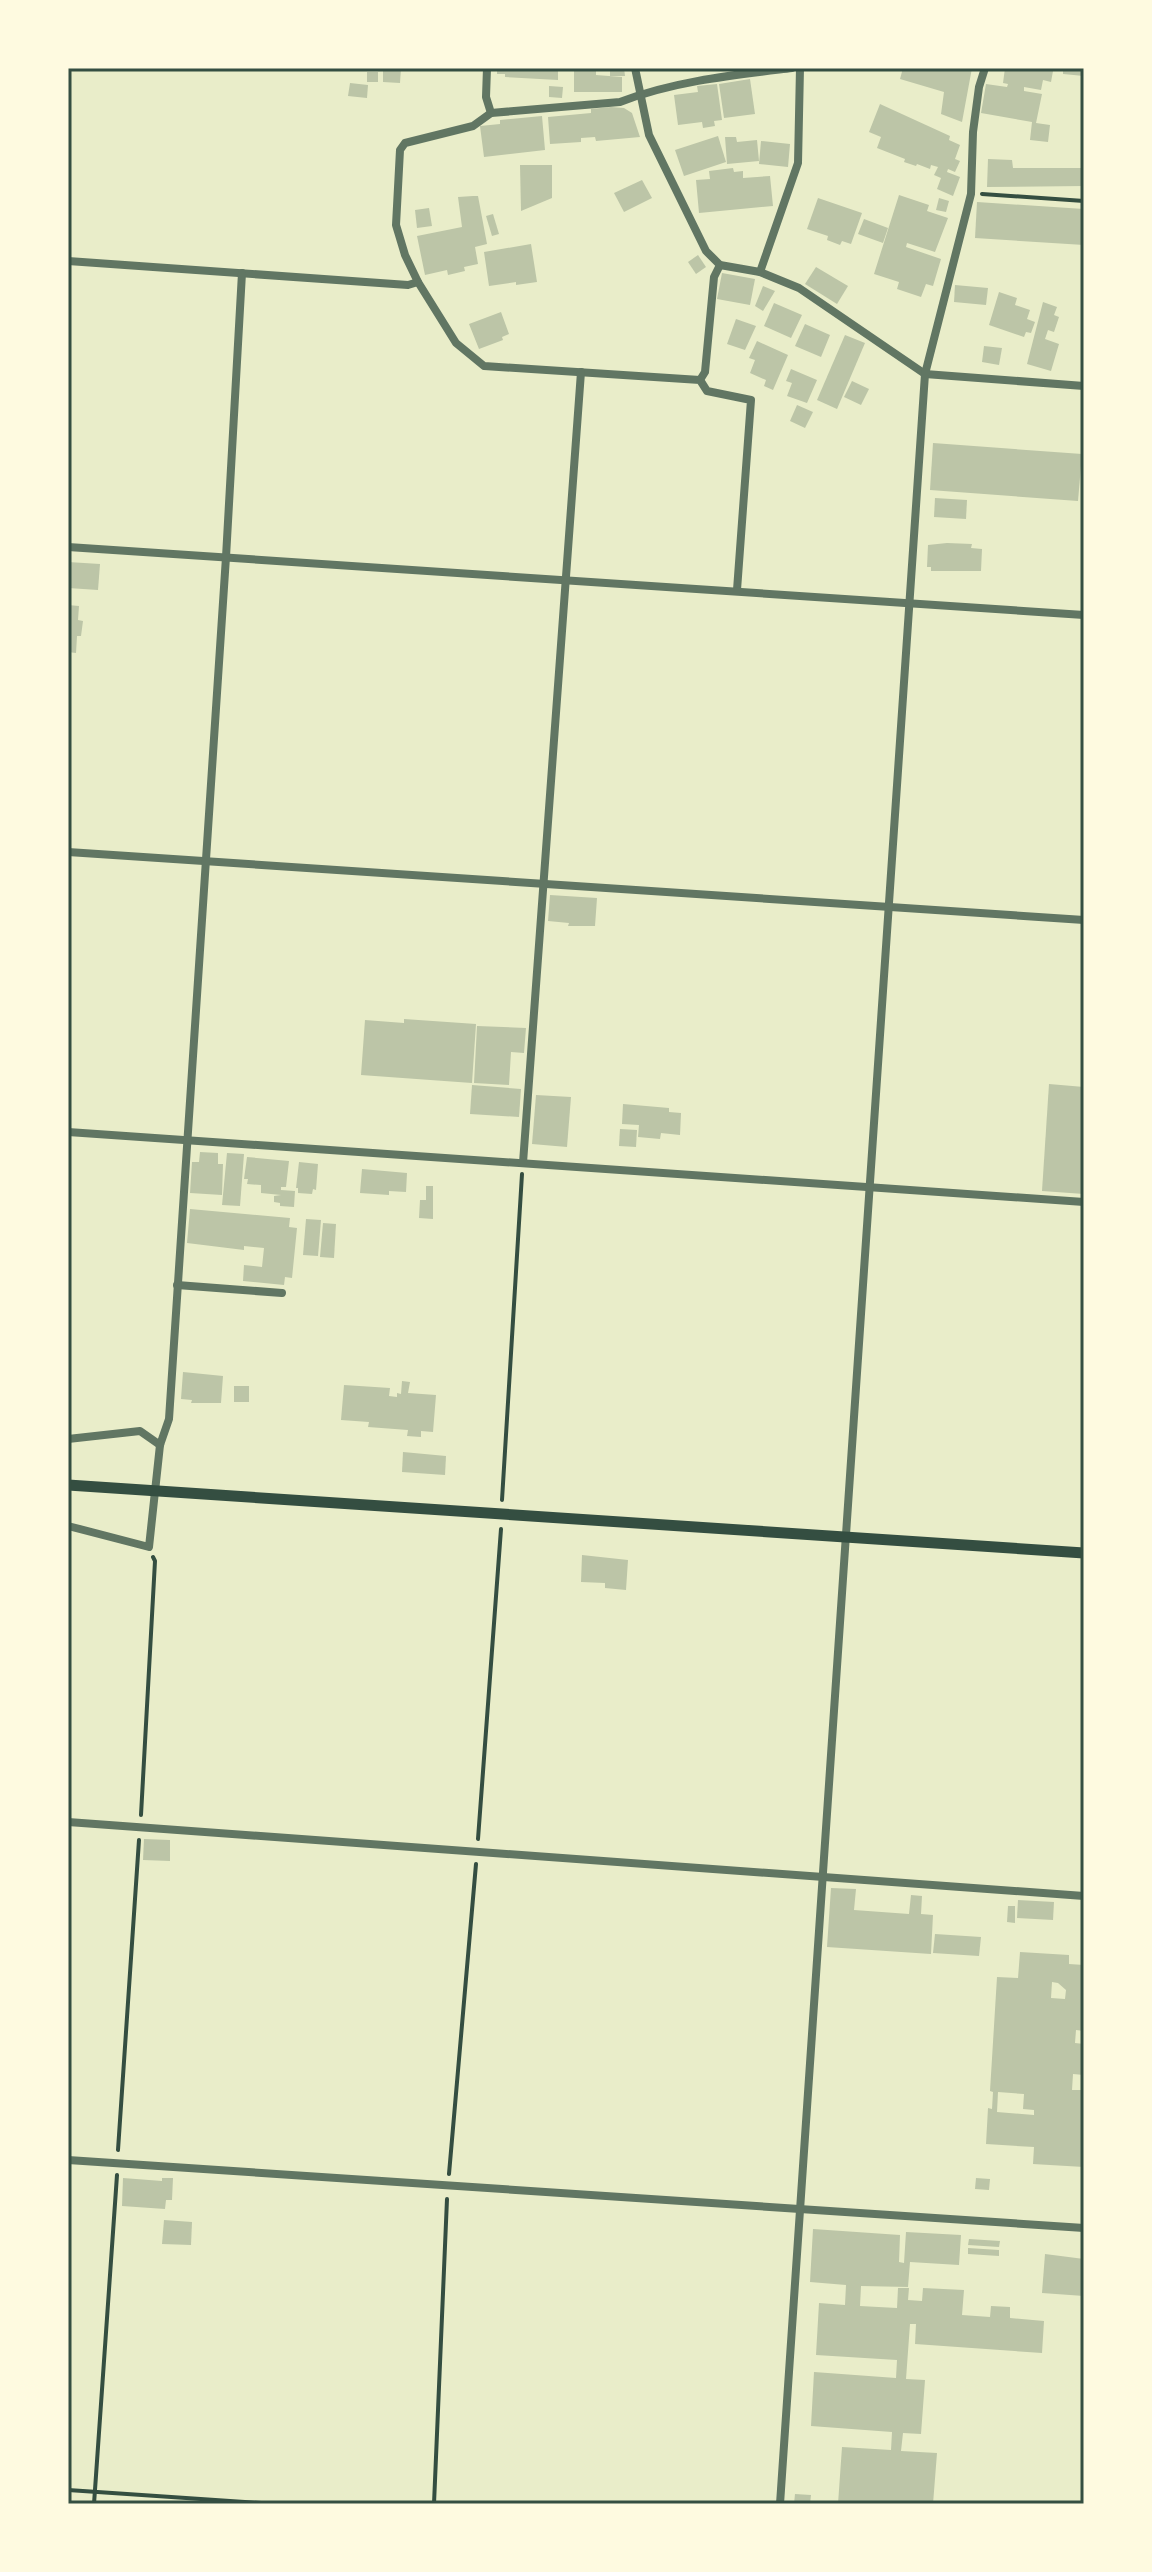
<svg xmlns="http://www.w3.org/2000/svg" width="1152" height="2572" font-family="Ubuntu,sans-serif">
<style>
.building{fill:#bcc5a7;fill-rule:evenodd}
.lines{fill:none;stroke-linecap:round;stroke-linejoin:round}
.path{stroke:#344e41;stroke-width:4}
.minor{stroke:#617663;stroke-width:8}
.secondary{stroke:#344e41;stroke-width:11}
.neatline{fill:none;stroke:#344e41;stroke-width:3}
</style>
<rect width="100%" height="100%" fill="#e9edc9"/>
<g class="building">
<polygon points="383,68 401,68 400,83 383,82"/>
<polygon points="497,68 558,68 558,80 505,77 505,74 497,74"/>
<polygon points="610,68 624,68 625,76 610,76"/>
<polygon points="903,68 972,68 962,122 941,114 944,92 900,79"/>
<polygon points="1005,68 1045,68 1053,71 1051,82 1043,80 1041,90 1024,87 1024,91 1042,94 1036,123 1050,125 1048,142 1030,140 1032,122 981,113 986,84 1007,87 1008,84 1003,83"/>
<polygon points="1063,68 1084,68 1084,76 1063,74"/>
<polygon points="574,69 596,69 596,75 622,77 622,92 574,92"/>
<rect x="367" y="72" width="11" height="10"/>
<polygon points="750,79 755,114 724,118 719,84"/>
<polygon points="350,83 368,85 367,98 348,96"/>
<polygon points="717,84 722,120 714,121 715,126 703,128 702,122 678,125 674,95 698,92 697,86"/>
<polygon points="549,86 563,87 562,98 549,97"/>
<polygon points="880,104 950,136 949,140 960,145 955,159 960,161 955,172 948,169 947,172 960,177 953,196 937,189 941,178 934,175 938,167 931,165 930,169 917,164 916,166 904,162 905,159 877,148 881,137 869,132"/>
<polygon points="611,107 624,108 632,113 640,137 596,141 595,137 581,138 581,142 550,144 548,117 591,113 591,109"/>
<polygon points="542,116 545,150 484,157 480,126 500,124 500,120"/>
<polygon points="718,136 726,162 684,176 675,150"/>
<polygon points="725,137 736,137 737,142 757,140 759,161 727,164"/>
<polygon points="761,141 790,144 788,167 759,164"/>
<polygon points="988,159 1012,160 1013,168 1084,168 1084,186 987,187"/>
<polygon points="520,165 552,165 552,198 521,211"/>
<polygon points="733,168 734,172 743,171 743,178 770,176 773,206 699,213 696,180 710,179 709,171"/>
<polygon points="642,180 652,198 624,212 614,193"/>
<polygon points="899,195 929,205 927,211 948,218 935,252 907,243 906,247 941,259 933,286 926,284 921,297 897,289 899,282 874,274"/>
<polygon points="473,196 478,196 487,244 475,247 478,264 464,267 465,271 448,275 447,270 425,275 417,236 462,227 458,197"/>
<polygon points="818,198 862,213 851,244 842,241 840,245 827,240 828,236 807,229"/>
<polygon points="939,198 949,201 946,212 936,210"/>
<polygon points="977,202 1084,209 1084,245 975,238"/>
<polygon points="429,208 432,226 417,228 415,210"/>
<polygon points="493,214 499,234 492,236 486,216"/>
<polygon points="864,219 888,228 883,243 858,234"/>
<polygon points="531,244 537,282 516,285 516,282 489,286 484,252"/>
<polygon points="698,255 706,267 696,274 688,262"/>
<polygon points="816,267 848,286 837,304 805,284"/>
<polygon points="722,273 755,279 750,305 717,299"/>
<polygon points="955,285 988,288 986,305 954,302"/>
<polygon points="763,286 775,291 763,311 755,306"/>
<polygon points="999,292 1017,298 1015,305 1030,310 1027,319 1035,322 1031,333 1026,332 1024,337 989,325"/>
<polygon points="1043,302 1057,307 1054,315 1059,317 1054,332 1048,330 1045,339 1059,344 1051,371 1027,364"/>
<polygon points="774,303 802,315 791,338 764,326"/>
<polygon points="501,312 509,334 502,337 503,340 479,349 469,324"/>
<polygon points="736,319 756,326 745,350 727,344"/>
<polygon points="805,324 830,335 821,357 795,346"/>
<polygon points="845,335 865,343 837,409 817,400"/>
<polygon points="757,341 788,355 773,390 764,386 766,380 750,373 755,360 749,358"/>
<polygon points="984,346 1002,348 999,365 982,362"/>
<polygon points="791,369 817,380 807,403 787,396 792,383 786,381"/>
<polygon points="852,381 869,389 861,405 844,397"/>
<polygon points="797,405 813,412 805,428 790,421"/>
<polygon points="933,443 1082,454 1078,501 930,490"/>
<polygon points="935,498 967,500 966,519 934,517"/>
<polygon points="947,543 972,544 971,548 982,549 981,571 931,571 931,567 927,567 928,545"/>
<polygon points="68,562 100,564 98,590 68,588"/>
<polygon points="68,605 79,606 78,620 83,621 81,636 77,636 76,653 68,652"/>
<polygon points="550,895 597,898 595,926 568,926 569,923 548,921"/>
<polygon points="404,1019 476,1024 472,1083 361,1075 365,1020 404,1023"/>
<polygon points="477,1026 526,1028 524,1053 511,1052 509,1085 474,1083"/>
<polygon points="1049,1084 1084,1087 1084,1194 1042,1191"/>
<polygon points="472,1085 521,1089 519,1117 470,1114"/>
<polygon points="536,1095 571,1097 567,1147 532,1144"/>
<polygon points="623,1104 669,1108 669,1112 681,1113 680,1135 661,1133 660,1139 638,1137 639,1125 622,1124"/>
<polygon points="620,1129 637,1130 636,1147 619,1146"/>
<polygon points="200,1152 218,1153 218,1164 223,1164 222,1195 190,1193 192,1162 199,1162"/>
<polygon points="227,1153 244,1154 240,1206 222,1205"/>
<polygon points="247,1157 289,1161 286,1187 281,1187 281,1190 295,1191 294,1207 280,1206 280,1203 274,1202 274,1196 281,1195 261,1193 261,1185 247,1184 248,1179 244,1179"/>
<polygon points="299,1162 318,1164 316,1190 313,1189 312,1194 298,1193 298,1188 296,1188"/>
<polygon points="362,1169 407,1173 406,1192 389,1191 389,1195 360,1193"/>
<polygon points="426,1186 433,1186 433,1219 419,1218 420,1200 426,1200"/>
<polygon points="190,1209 290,1218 289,1227 297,1228 292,1278 285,1277 284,1285 243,1281 244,1265 262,1267 264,1248 244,1246 244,1250 187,1243"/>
<polygon points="306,1219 321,1220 318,1256 303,1255"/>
<polygon points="323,1223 336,1224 334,1258 320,1257"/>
<polygon points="183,1372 223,1376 221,1403 191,1403 192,1400 181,1399"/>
<polygon points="402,1381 410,1382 408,1393 436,1395 433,1432 421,1431 421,1437 407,1436 408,1430 368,1427 369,1422 341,1420 344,1385 390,1388 389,1396 397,1397 397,1393 401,1394"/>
<rect x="234" y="1386" width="15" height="16"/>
<polygon points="403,1452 446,1456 445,1475 402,1472"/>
<polygon points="582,1555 628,1560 626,1590 605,1588 605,1583 581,1582"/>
<polygon points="144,1839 170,1840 170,1861 143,1860"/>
<polygon points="831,1888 856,1889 854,1910 909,1914 911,1895 922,1896 921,1914 933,1915 931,1954 827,1947"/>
<polygon points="1018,1900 1054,1902 1053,1920 1017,1918"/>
<polygon points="1008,1906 1015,1906 1015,1923 1007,1922"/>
<polygon points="935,1934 981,1937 979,1956 933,1953"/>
<path d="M1020,1952L1069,1955V1964L1084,1965V2031L1076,2030L1075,2043L1084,2044V2075L1073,2074L1072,2090H1084V2167L1033,2164L1034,2147L986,2144L988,2108L992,2109L993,2092L990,2091L997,1977L1018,1978ZM1052,1982L1058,1983L1066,1990L1065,1999L1051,1998ZM998,2092L1024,2094L1023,2109L1034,2110V2115L997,2112Z"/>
<polygon points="123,2178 162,2181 162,2178 173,2178 172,2200 166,2200 165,2209 122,2206"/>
<polygon points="976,2178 990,2179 989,2190 975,2189"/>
<polygon points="164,2220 192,2222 191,2245 162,2244"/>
<polygon points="813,2229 900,2235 899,2262 904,2263 906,2232 961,2235 959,2265 910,2262 908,2287 861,2286 860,2306 897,2308 898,2288 909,2288 908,2300 922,2301 923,2288 964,2290 962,2315 990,2317 991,2306 1010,2307 1010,2318 1044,2321 1042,2353 915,2344 916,2324 910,2324 906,2379 925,2380 921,2434 903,2433 901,2451 937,2453 933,2504 838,2504 842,2447 891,2450 892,2432 811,2426 814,2372 896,2378 897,2360 816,2355 819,2303 845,2305 846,2285 810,2282"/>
<polygon points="969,2239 1000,2241 999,2247 968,2245"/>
<polygon points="968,2248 999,2250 999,2256 968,2254"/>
<polygon points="1045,2254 1084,2259 1084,2296 1042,2293"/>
<polygon points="795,2494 811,2495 810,2504 794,2504"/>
</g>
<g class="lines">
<g class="path">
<polyline points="982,194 1084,201"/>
<polyline points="502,1500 522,1174"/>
<polyline points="141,1815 155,1561 153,1557"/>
<polyline points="478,1839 501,1529"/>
<polyline points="118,2150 139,1840"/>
<polyline points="449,2174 476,1864"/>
<polyline points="68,2490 276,2504"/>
<polyline points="94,2504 117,2175"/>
<polyline points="434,2504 447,2199"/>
</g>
<g class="minor">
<path d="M487,68L486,97L491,113L620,102C674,81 734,75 792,68"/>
<polyline points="635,68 649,135 706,251 720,265 760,272 799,288 925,374 1084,386"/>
<polyline points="491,113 473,126 405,143 400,150 396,225 405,255 418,282 456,343 484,366 700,380 707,391 751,400 737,590"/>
<polyline points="68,261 408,285 418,282"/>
<polyline points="760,272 798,163 800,68"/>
<polyline points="700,380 705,372 714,277 720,265"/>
<polyline points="68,547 1084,615"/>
<polyline points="68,852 1084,920"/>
<polyline points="68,1132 1084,1202"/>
<polyline points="523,1163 581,372"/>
<polyline points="177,1285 282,1293"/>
<polyline points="68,1439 140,1431 160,1445"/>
<polyline points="68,1526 149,1547 160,1445 169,1419 226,557 242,273"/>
<polyline points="68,1822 1084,1896"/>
<polyline points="68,2160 1084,2228"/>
<polyline points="780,2504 925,374 971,194 973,132 979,87 985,68"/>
</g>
<polyline class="secondary" points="68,1485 1084,1553"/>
</g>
<rect width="1152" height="2572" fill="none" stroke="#fefae0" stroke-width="140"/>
<rect x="70" y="70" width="1012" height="2432" class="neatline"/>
</svg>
